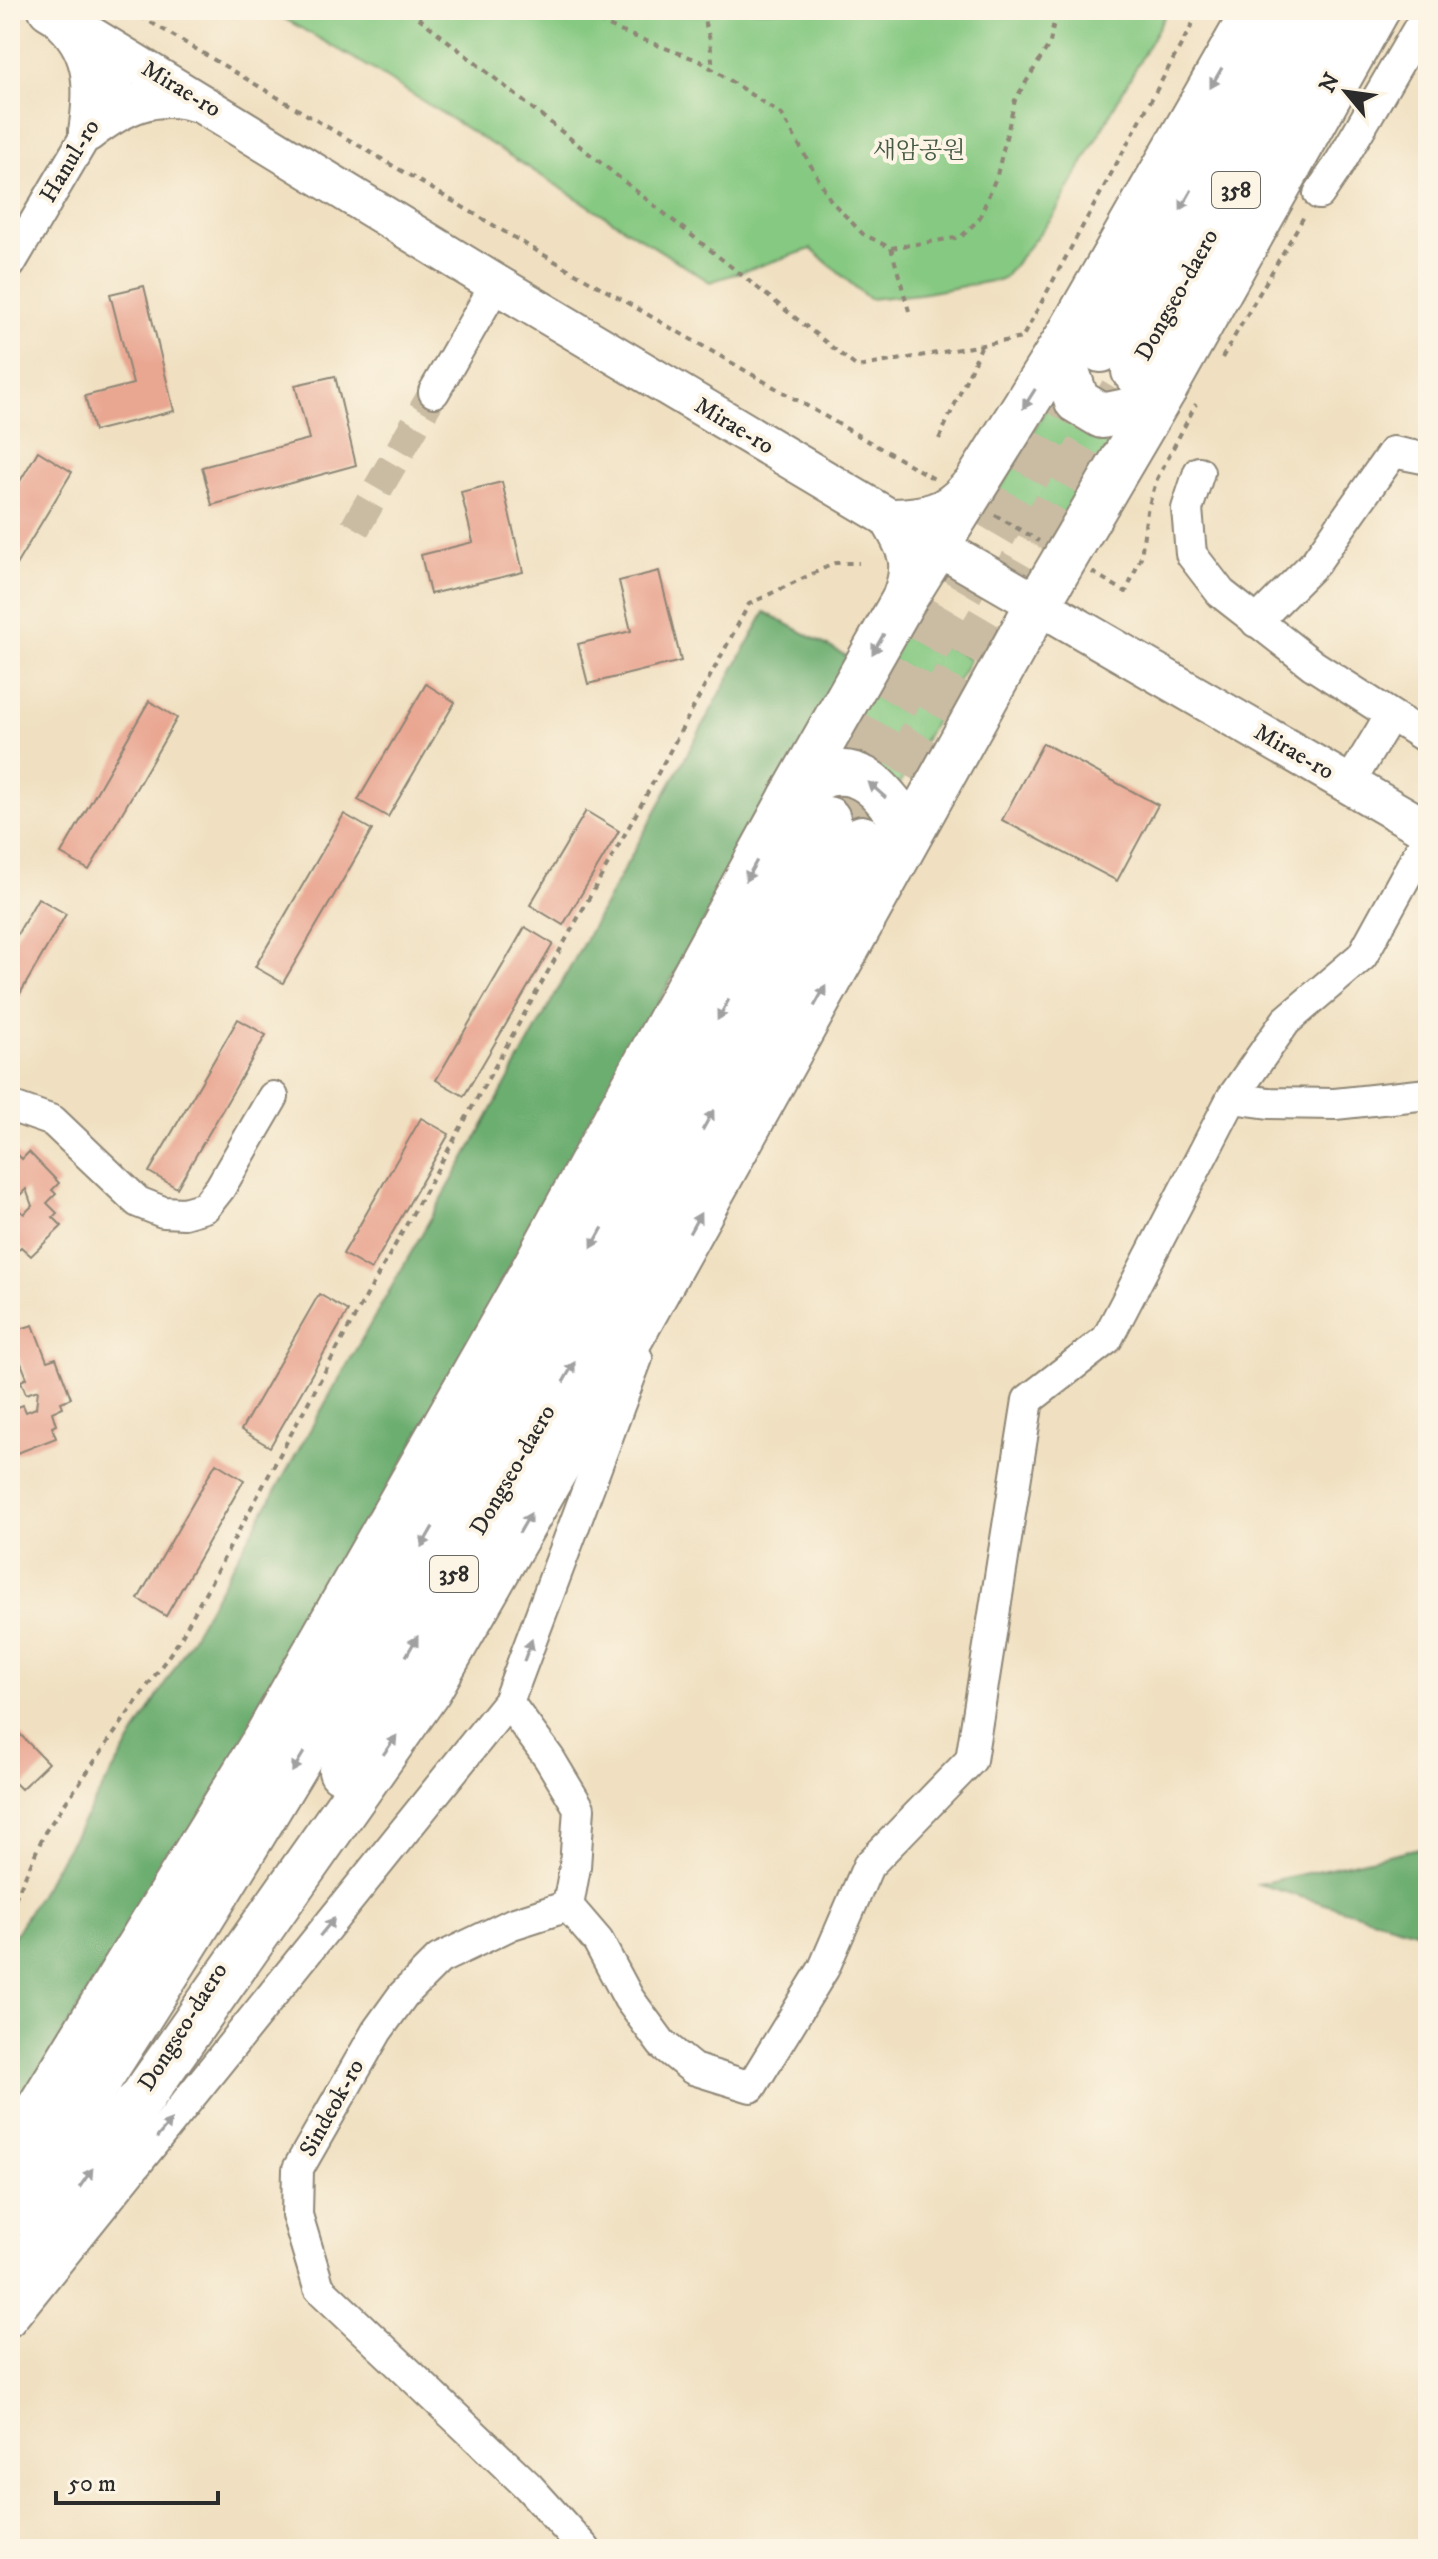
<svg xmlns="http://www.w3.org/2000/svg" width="1438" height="2559" font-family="'IM FELL DW Pica','Noto Serif KR',serif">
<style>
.green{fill:#86c982;stroke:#587a56;stroke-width:2}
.forest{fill:#6cad70;stroke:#4c6c4e;stroke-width:2}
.building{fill:#e9a691}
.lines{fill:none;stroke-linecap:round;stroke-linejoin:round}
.minor-tunnel{stroke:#c9bca3;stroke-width:30;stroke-dasharray:30 15;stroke-linecap:butt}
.highway-tunnel{stroke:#c9bca3;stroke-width:44;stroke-dasharray:44 22;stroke-linecap:butt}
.minor-casing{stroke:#8e8676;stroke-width:34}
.major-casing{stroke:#8e8676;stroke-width:42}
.highway-casing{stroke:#8e8676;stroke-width:48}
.path{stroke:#8e8676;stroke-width:4;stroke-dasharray:6 6;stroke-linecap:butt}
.minor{stroke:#fff;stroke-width:30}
.major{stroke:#fff;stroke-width:38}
.highway{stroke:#fff;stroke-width:44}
.oneway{fill:#a0a0a0}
.labels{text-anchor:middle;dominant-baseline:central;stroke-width:8;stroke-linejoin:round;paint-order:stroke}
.shield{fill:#fcf5e5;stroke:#6a6863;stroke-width:2}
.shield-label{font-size:22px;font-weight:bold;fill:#2b2b2b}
.street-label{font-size:24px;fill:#2b2b2b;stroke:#fcf5e5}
.park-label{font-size:24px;fill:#465a45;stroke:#fcf5e5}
</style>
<rect width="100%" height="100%" fill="#fcf5e5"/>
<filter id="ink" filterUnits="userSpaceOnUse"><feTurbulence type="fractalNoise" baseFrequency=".0125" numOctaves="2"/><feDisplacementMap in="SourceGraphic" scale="16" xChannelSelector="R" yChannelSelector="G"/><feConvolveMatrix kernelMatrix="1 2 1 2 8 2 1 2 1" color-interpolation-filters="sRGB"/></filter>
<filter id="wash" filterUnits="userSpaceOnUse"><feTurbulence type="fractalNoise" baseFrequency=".006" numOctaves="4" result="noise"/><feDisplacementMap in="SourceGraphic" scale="32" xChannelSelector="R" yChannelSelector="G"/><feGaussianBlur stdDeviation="1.8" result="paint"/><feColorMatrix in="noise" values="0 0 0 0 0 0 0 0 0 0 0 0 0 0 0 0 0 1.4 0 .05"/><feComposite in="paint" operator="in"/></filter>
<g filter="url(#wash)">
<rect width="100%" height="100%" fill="#f0e0c1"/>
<g class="green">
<polygon points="269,10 1168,10 1054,215 1003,279 920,294 869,299 811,249 710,282 364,64"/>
<polygon points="1052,399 1132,428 1067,541 994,499"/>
<polygon points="908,624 970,659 899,785 826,760"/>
</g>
<g class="forest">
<polygon points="765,612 850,658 256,1727 10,2117 10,1943 168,1679 477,1137"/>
<polygon points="1428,1846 1428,1935 1258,1884"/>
</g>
<g id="blocks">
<g class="building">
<polygon points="144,286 174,411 94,431 85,396 133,384 110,294"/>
<polygon points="335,376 356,465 212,505 202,467 309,439 295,385"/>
<polygon points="38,451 72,472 10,575 10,498"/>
<polygon points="502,482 523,572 430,594 421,555 473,542 461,492"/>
<polygon points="659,571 681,661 588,684 578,644 631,631 619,581"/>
<polygon points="426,684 455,702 388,817 358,800"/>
<polygon points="149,701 177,718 89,870 61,854"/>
<polygon points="1043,743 1158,805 1117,881 1002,820"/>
<polygon points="586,811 619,831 563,925 530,905"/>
<polygon points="344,814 372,830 283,983 255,967"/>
<polygon points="38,898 66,914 10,1011 10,947"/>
<polygon points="525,927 553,944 464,1096 436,1080"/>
<polygon points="238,1019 266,1035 177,1188 149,1172"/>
<polygon points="421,1118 449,1134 371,1270 343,1254"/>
<polygon points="10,1147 22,1159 29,1152 59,1183 52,1190 56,1194 47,1203 57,1213 53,1217 62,1226 31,1256 21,1247 10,1258 10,1217 18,1209 24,1214 32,1206 26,1189 17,1198 10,1191"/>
<polygon points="319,1294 348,1311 270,1447 241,1430"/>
<polygon points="17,1321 20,1329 33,1325 47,1361 56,1358 71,1398 61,1402 63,1407 52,1412 56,1425 52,1427 56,1438 15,1454 10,1441 10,1410 23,1405 26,1412 36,1408 38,1390 26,1394 21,1381 27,1378 13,1343 10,1344 10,1324"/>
<polygon points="216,1463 244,1480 166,1616 138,1599"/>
<polygon points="10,1724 48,1763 21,1789 10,1778"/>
</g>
</g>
</g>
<g filter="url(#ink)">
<use href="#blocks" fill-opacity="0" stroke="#8e8676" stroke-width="2"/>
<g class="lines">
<polyline class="minor-tunnel" points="355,528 434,392"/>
<g class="highway-tunnel">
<polyline points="828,819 1092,366"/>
<polyline points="867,829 1126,384"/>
</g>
<g class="minor-casing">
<g id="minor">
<polyline points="1319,194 1338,166 1428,12"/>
<polyline points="10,264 131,59"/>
<polyline points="434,392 496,284"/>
<polyline points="1199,472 1187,509 1191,554 1221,593 1313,665 1428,739"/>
<polyline points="1256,622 1315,563 1393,452 1428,459"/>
<polyline points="1349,784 1390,716"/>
<polyline points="1232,1098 1269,1103 1335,1104 1428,1094"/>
<polyline points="10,1106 53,1121 138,1202 163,1212 184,1213 205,1207 220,1188 273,1097"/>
<polyline points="508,1702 549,1758 579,1808 575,1867 568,1906"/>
<polyline points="568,1906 598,1941 629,1999 662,2044 693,2069 751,2087 824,1968 868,1866 971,1760 1028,1400 1107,1339 1232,1098 1286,1021 1362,956 1428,836"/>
<polyline points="568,1906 512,1924 439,1959 403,1995 377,2031 298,2169 297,2215 319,2288 528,2486 585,2549"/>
<polyline points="10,2321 508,1702 637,1358"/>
</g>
</g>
<g class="major-casing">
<g id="major">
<polyline points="48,10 496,284 894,521 1428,830"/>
<path d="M64,23C96,54 94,92 88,132"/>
<path d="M88,132C122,106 154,89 198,103"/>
</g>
</g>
<g class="highway-casing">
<g id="highway">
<polyline points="1070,333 1067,371 1077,401 1102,416 1136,409 1165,388"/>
<polyline points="1101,350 1293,10"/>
<polyline points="1134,371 1338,10"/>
<path d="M905,596C917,564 911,550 894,521C924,520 948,516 968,492"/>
<path d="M791,798C801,791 815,777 828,774C862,767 881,790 899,815L895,859"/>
<polyline points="341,1771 604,1310 862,838"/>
<polyline points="120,2129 429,1690 637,1327 1038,604 1165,388 1377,10"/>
<polyline points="10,2155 266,1738 533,1270 791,798 903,601 1070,333 1255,10"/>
<path d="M10,2215C312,1768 568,1291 828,819"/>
<polyline points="10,2288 135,2105"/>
</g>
</g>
<g class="path">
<polyline points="130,10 537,251 936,480"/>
<polyline points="409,10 857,367 1022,338 1200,10"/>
<polyline points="577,10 617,30 700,61 782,115 831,201 863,234 891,248 961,237 979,219 997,175 1015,100 1050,43 1056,10"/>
<polyline points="701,10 710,40 713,70"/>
<polyline points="891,248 909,311"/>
<polyline points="1222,358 1306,213"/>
<polyline points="939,439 981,347"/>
<polyline points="995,515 1039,541"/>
<polyline points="1092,572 1126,592 1141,557 1147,511 1157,479 1196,404"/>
<polyline points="10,1910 45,1832 179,1641 343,1338 635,816 749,604 835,563 859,563"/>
</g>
<use href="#minor" class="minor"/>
<use href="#major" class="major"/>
<use href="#highway" class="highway"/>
</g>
<defs><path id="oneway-solid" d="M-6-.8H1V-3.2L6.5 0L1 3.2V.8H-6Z" transform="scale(2)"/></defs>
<g class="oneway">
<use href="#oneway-solid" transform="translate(1216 78) rotate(120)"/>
<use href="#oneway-solid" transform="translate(1186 200) rotate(119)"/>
<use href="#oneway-solid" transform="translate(1029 399) rotate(122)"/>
<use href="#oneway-solid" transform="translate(878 644) rotate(120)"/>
<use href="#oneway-solid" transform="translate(877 790) rotate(-138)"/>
<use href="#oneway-solid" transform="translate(751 871) rotate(119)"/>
<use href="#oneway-solid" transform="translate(820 996) rotate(-61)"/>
<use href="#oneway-solid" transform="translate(723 1010) rotate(119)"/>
<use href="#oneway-solid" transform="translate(708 1120) rotate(-61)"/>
<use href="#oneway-solid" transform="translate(695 1223) rotate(-61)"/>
<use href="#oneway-solid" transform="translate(597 1238) rotate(119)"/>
<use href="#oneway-solid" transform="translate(569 1372) rotate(-60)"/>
<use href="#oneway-solid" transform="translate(525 1523) rotate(-60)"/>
<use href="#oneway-solid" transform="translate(427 1537) rotate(120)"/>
<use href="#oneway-solid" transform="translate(412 1646) rotate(-60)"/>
<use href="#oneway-solid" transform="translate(528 1650) rotate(-70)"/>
<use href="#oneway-solid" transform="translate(390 1745) rotate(-55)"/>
<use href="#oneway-solid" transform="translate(298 1762) rotate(121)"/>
<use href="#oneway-solid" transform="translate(327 1927) rotate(-51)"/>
<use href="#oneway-solid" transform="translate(164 2129) rotate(-51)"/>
<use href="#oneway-solid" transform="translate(86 2178) rotate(-55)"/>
</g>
</g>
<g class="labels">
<g class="shield">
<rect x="1212" y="172" width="48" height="36" rx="6"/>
<rect x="430" y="1556" width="48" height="36" rx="6"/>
</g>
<g class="shield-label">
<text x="1236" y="190">358</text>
<text x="454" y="1574">358</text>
</g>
<g class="street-label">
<text transform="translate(181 89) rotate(31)">Mirae-ro</text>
<text transform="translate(70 161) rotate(-59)">Hanul-ro</text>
<text transform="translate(1177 295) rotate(-61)">Dongseo-daero</text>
<text transform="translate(734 426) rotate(31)">Mirae-ro</text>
<text transform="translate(1294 752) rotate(30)">Mirae-ro</text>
<text transform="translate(513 1470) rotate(-60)">Dongseo-daero</text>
<text transform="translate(183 2027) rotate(-58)">Dongseo-daero</text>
<text transform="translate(332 2108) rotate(-61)">Sindeok-ro</text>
</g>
<g class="park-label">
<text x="919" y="151">새암공원</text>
</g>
</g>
<rect width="1438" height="2559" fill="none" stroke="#fcf5e5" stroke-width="40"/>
<g transform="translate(1346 92) rotate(299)" stroke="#fcf5e5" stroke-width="6" paint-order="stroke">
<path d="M0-6L14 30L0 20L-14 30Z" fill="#2b2b2b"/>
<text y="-12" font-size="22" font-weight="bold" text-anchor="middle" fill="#2b2b2b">N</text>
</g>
<path d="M56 2491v12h162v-12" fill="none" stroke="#2b2b2b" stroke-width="4"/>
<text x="68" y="2491" font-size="24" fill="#2b2b2b" stroke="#fcf5e5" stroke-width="6" paint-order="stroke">50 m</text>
</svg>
